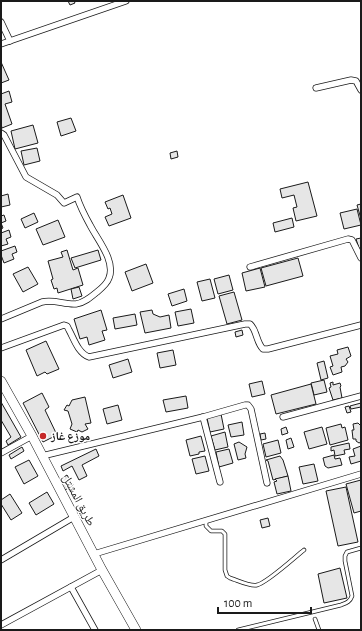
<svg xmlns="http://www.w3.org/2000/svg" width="362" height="631" font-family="'Alegreya Sans','Noto Naskh Arabic',sans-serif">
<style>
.building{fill:#e6e6e6;stroke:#1a1a1a}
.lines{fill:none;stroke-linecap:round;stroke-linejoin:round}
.service-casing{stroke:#1a1a1a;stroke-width:4.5}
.minor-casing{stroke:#1a1a1a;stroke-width:7}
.primary-casing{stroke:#1a1a1a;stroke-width:10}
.service{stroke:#fff;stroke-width:3}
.minor{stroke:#fff;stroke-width:5.5}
.primary{stroke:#fff;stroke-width:9}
.poi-dot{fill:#c62828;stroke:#fff;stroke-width:1.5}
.labels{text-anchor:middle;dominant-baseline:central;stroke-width:3;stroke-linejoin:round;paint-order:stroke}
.poi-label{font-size:12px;font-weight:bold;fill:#1a1a1a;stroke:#fff;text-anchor:start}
.street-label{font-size:12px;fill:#1a1a1a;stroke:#fff}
</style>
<rect width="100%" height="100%" fill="#fff"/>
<g class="building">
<polygon points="68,1 74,1 75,3 70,5"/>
<polygon points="1,62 9,80 1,83"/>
<polygon points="9,91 12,102 5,104 12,124 2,128 1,124 1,94"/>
<polygon points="71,118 76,131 61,136 57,122"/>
<polygon points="33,125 38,143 15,149 11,131"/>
<polygon points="37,148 40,161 24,165 21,151"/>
<polygon points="177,151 178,157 171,159 170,153"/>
<polygon points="308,182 317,216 296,221 293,208 297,207 294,195 282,198 280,189"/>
<polygon points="8,194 10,205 1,207 1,196"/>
<polygon points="123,195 131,218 109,226 105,217 112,214 110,208 108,209 105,202"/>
<polygon points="361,204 361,219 357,205"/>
<polygon points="357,209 361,225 344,229 340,213"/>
<polygon points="34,213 38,222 25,228 21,219"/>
<polygon points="4,215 6,221 1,223 3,228 1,229 1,216"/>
<polygon points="292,218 294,227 275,232 273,223"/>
<polygon points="58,220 65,237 43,245 36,229"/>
<polygon points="9,230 11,237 6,239 8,244 1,246 1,233"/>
<polygon points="361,238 361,251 360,251 356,239"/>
<polygon points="15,246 17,252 12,254 14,259 4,263 1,255 1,251"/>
<polygon points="67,250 73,270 78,268 83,285 58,293 57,288 54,289 51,280 53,279 48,261 63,257 61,252"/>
<polygon points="98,250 101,260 75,268 71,258"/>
<polygon points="298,258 303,276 266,286 261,268"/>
<polygon points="146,264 153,283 132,291 125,272"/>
<polygon points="28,267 38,284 23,292 13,274"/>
<polygon points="260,268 265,287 246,291 242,273"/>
<polygon points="229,275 233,290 218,294 214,279"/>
<polygon points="210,279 215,298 202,301 197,282"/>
<polygon points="79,287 82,296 73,299 71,289"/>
<polygon points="184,289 187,301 172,306 168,294"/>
<polygon points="234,292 242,320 227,324 219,296"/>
<polygon points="191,309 194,323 178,326 175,312"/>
<polygon points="101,310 107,330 102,331 105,340 89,345 87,337 80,339 74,319"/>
<polygon points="152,310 153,314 160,317 169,315 171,328 145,333 140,312"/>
<polygon points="135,314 137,325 115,329 113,318"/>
<polygon points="242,330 243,335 236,337 235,332"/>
<polygon points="46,341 59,369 47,374 45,372 37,376 26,350"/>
<polygon points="348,347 351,356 346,359 348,362 345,366 341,367 342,372 333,375 330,367 333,366 330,356 338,354 337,350"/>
<polygon points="173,350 176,365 160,368 157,353"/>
<polygon points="128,359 132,372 113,378 109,365"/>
<polygon points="324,361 328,378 321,380 317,363"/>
<polygon points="324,380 327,392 314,395 311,383"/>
<polygon points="262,381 265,394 252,397 249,384"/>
<polygon points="333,382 333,385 340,383 341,386 340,387 342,398 333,400 329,388 331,387 330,383"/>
<polygon points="311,384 316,404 276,414 271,395"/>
<polygon points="42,393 49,407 45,410 57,435 43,442 23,403"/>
<polygon points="186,396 188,408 166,412 163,400"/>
<polygon points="85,397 91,423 85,424 88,429 82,432 78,430 77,432 70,429 72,424 68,411 64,410 67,405 69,406 72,400"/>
<polygon points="1,402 21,437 8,445 6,441 11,437 1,420"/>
<polygon points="361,403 361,407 351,409 350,406"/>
<polygon points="118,405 122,420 107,424 103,409"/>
<polygon points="349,406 351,412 347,413 345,407"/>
<polygon points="221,414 224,429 210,432 207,418"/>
<polygon points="242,422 244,435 231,437 228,425"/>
<polygon points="358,423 361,426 361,442 359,443 356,441 356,439 353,439 352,430 354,430 353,424"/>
<polygon points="341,424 342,428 345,427 348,440 330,445 326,428"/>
<polygon points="286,427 288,433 282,435 281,429"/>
<polygon points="322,427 327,444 309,449 304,432"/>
<polygon points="225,432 228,447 215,450 211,436"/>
<polygon points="265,433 266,439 261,440 260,434"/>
<polygon points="201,436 205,451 199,452 199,454 190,456 186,440"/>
<polygon points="291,438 294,447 288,449 286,440"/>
<polygon points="278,440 281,453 266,457 263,444"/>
<polygon points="239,442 247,447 245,454 246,458 238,460 234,444"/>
<polygon points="349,443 350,449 344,450 345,454 335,456 334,450 331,451 331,447"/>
<polygon points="361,446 361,461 351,464 349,457 355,456 353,449"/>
<polygon points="22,447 24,451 11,459 9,455"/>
<polygon points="96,449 99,456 82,465 87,476 79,480 72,466 63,471 61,466"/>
<polygon points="229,449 233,463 219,467 216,452"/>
<polygon points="334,455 335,459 340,458 342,465 328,468 325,466 323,458"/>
<polygon points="205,456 209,471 196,474 192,459"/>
<polygon points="280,456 283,460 288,476 273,480 268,461 266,460"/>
<polygon points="29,460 38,476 24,484 15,467"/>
<polygon points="314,464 318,481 303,484 299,467"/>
<polygon points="67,475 73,485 65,490 59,480"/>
<polygon points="288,476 291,491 277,494 274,482 277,481 275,479"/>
<polygon points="361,480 361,511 354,513 346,484"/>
<polygon points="346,487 358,542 338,546 326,491"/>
<polygon points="47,492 54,504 36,515 29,503"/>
<polygon points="10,494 22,513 11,520 1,504 1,500"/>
<polygon points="268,518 270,526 262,528 260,520"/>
<polygon points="340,568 347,598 324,603 318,574"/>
</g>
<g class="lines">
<g class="service-casing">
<g id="service">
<path d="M206,520V526L211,531H222L225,534V570L227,576L230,578C237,580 251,587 257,585C267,583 295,557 304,550"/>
<polyline points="315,619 319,630"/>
<path d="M238,630L341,605C346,603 350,602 352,596L345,561V556L347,552L361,548"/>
</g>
</g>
<g class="minor-casing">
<g id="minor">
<polyline points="1,22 10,41"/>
<polyline points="1,44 126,1"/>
<polyline points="316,88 351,80 356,81 361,90"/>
<path d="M1,133L4,135L26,177L57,195L64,203L77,197C80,206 85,216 90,225C97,239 116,261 109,278C107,284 102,288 97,292C91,297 84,303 76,304C65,305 54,299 42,302L1,319"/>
<polyline points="250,267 348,239 352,240 361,258"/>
<path d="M1,348L64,325L67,326L69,330C74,339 78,353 89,357L245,324H250C257,330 256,342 263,349H268L361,325"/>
<polyline points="203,417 220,482"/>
<polyline points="283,417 361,396"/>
<polyline points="1,453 32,436"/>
<polyline points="42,456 203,417 245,405 248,405 251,409 267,483"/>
<polyline points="94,554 361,474"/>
<polyline points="1,560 74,517"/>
<polyline points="71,587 95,630"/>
<polyline points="1,625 102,570"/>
</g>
</g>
<g class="primary-casing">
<polyline id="primary" points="1,381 32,436 102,570 136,630"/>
</g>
<use href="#service" class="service"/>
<use href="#minor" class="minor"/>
<use href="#primary" class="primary"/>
</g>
<circle class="poi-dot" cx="43" cy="436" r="4"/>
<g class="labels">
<g class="poi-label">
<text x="51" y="436">موزع غاز</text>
</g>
<g class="street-label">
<text transform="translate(79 500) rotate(62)">طريق المشتل</text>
</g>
</g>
<rect width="362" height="631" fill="none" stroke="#1a1a1a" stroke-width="4"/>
<path d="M218 607v6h93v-6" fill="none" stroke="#1a1a1a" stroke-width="2"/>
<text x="224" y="607" font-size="12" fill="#1a1a1a" stroke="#ffffff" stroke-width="3" paint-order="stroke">100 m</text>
</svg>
